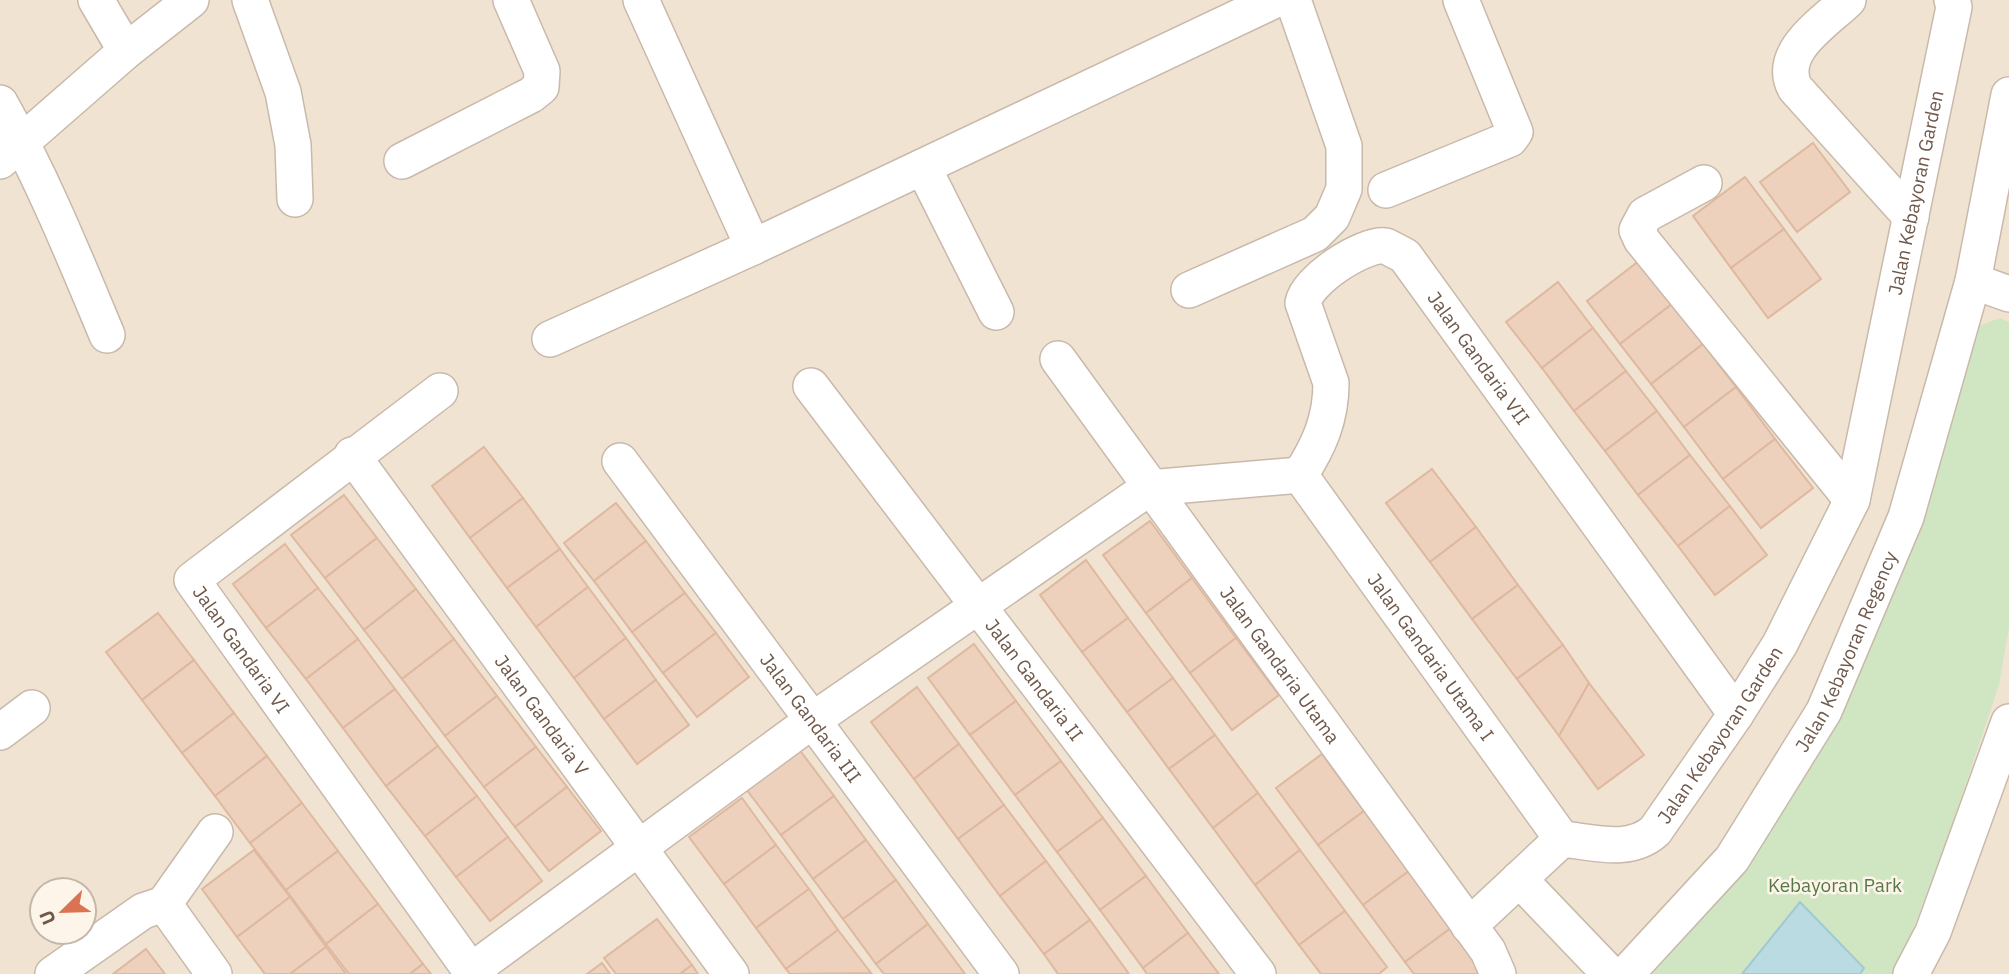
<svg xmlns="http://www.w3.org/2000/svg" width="2009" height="974" font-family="'IBM Plex Sans',sans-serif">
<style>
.residential{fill:#f1e3d2;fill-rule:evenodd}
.green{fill:#d0e6c3}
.water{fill:#b9dbe1;stroke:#a1c9d2;stroke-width:2}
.building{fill:#edd1bd;stroke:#deb89f;stroke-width:2}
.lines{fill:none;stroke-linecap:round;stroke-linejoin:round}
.street-casing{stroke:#c9b9ab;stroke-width:38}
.street{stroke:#fff;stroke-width:35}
.labels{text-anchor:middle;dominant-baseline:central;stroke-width:5;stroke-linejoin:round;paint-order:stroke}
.street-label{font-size:19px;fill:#6f594b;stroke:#fdf5e9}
.park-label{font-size:19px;fill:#557a47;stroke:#fdf5e9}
</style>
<rect width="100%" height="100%" fill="#faf1e3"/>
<path class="residential" d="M0,0H2009V974H0ZM42,890H84V932H42Z"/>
<polygon class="green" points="2000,318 2009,322 2009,628 1999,685 1944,849 1904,952 1892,974 1651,974 1726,886 1978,326"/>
<polygon class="water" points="1800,902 1864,968 1860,974 1742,974"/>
<g class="building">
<polygon points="1813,143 1850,192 1797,232 1760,182"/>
<polygon points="1745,177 1784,229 1731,268 1693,216"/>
<polygon points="1784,229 1821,279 1768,318 1731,268"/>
<polygon points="1639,261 1672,304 1620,344 1587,301"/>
<polygon points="1558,282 1593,328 1542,368 1506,322"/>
<polygon points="1672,304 1703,344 1651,384 1620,344"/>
<polygon points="1593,328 1626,371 1574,411 1542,368"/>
<polygon points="1703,344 1736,387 1684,427 1651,384"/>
<polygon points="1626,371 1657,411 1605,451 1574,411"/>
<polygon points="1736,387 1775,439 1723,479 1684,427"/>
<polygon points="1657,411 1690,455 1638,495 1605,451"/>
<polygon points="1775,439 1813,488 1761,528 1723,479"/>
<polygon points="484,447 523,498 470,538 432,486"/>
<polygon points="1690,455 1730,506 1678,546 1638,495"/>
<polygon points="1432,469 1476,527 1430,562 1386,503"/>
<polygon points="344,495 377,538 325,578 291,535"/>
<polygon points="523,498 560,549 507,588 470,538"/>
<polygon points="616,503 646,541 594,581 564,543"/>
<polygon points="1730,506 1767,555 1715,595 1678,546"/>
<polygon points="1150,521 1192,578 1146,613 1103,555"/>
<polygon points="1476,527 1518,585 1472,619 1430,562"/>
<polygon points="377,538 416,589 364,630 325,578"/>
<polygon points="646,541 685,593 632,632 594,581"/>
<polygon points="285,544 318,588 266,628 233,584"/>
<polygon points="560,549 588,587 536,627 507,588"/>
<polygon points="1086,560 1128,618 1082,652 1040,595"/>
<polygon points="1192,578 1236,638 1190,673 1146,613"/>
<polygon points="1518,585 1563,645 1517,679 1472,619"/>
<polygon points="588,587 626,638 574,678 536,627"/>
<polygon points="318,588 358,639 306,679 266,628"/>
<polygon points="416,589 454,639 402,679 364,630"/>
<polygon points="685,593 716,633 663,673 632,632"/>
<polygon points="158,613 194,660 142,700 106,652"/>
<polygon points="1128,618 1173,678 1127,712 1082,652"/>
<polygon points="716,633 749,677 697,717 663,673"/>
<polygon points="626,638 656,680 604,719 574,678"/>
<polygon points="1236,638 1279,695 1232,730 1190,673"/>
<polygon points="358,639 395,689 343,728 306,679"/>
<polygon points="454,639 497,696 445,736 402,679"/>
<polygon points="974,644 1016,701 970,735 928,678"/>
<polygon points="1563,645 1589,683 1559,736 1517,679"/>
<polygon points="194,660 234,713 182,753 142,700"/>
<polygon points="1173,678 1215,735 1169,769 1127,712"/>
<polygon points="656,680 689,725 637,764 604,719"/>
<polygon points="1589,683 1644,755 1598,789 1559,736"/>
<polygon points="917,687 959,744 914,779 871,722"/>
<polygon points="395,689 438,746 386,786 343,728"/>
<polygon points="497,696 536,747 484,787 445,736"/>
<polygon points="1016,701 1061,761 1015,795 970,735"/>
<polygon points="234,713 267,756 215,796 182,753"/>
<polygon points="1215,735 1258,793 1213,828 1169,769"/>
<polygon points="959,744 1004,805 958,839 914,779"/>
<polygon points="438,746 477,796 425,836 386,786"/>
<polygon points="536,747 567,787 515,827 484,787"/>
<polygon points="799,749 834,796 781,835 746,789"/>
<polygon points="1322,754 1364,811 1318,845 1276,788"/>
<polygon points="267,756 302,803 250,843 215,796"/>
<polygon points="1061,761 1103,818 1057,852 1015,795"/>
<polygon points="567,787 601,831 549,871 515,827"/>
<polygon points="1258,793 1300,850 1255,885 1213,828"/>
<polygon points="477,796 508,837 456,877 425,836"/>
<polygon points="834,796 866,840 813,879 781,835"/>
<polygon points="742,798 776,845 724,884 689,837"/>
<polygon points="302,803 338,851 286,890 250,843"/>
<polygon points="1004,805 1046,861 1000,896 958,839"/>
<polygon points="1364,811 1409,871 1363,905 1318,845"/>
<polygon points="1103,818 1146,876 1100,910 1057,852"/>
<polygon points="508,837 542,881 490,921 456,877"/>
<polygon points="866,840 896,880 843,919 813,879"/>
<polygon points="776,845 809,889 756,928 724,884"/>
<polygon points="254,850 290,897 237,937 202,889"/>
<polygon points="1300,850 1345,911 1299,945 1255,885"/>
<polygon points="338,851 378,904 326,944 286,890"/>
<polygon points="1046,861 1090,920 1044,954 1000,896"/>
<polygon points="1409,871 1451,928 1405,962 1363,905"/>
<polygon points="1146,876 1188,933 1143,968 1100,910"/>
<polygon points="896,880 928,924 876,964 843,919"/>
<polygon points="809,889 838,930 786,969 756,928"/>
<polygon points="290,897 326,947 290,974 265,974 237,937"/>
<polygon points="378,904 423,964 410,974 349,974 326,944"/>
<polygon points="1345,911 1387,967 1379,974 1321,974 1299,945"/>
<polygon points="657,919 692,965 680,974 616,974 604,958"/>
<polygon points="1090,920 1129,974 1058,974 1044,954"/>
<polygon points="928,924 965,974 884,974 876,964"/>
<polygon points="1451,928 1485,974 1414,974 1405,962"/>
<polygon points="838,930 871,973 790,974 786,969"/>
<polygon points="1188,933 1219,974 1147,974 1143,968"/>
<polygon points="326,947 346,974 290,974"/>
<polygon points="146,949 165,974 113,974"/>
<polygon points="602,963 610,974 587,974"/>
<polygon points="423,964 431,974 410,974"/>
<polygon points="692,965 698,974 680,974"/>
</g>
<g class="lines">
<g class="street-casing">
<g id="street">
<polyline points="96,0 126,51"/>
<polyline points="250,0 283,92 293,145 295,199"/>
<polyline points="641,0 753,247"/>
<path d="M1848,0C1825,22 1776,52 1795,88L1911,217"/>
<path d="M0,103C42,177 74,256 107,335"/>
<polyline points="0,161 126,51 191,0"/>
<polyline points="402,161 531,95 541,87 542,71 511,0"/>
<polyline points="923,167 996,312"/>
<polyline points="1704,183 1645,215 1637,230 1641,239 1852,500"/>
<polyline points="1386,190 1510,139 1515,132 1461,0"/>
<polyline points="1973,281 2009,294"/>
<polyline points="1189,290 1315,234 1332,217 1344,189 1344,146 1293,0"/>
<polyline points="550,339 753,247 1275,0"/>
<path id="s1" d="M1058,359L1488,951L1498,974"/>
<path id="s2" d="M811,386L1258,974"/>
<path id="s3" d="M440,391L192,580L473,974"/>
<path id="s4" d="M352,455L731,974"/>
<path id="s5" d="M620,461L1001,974"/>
<path id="s6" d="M1300,475C1319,446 1331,419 1331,383L1303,303C1307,280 1363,243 1386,246L1405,256L1736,714"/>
<path id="s7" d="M1300,475L1562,839"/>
<polyline points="0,732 32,708"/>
<polyline points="1519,879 1610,974"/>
<polyline points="164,904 214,974"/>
<path id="s8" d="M1469,926L1562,839C1594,842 1629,854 1655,831L1736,714L1780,644L1852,500L1954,7L1952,0"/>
<polyline points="471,971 813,720 1149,488 1300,475"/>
<polyline points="53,974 143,911 164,904 215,832"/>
<path id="s9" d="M1626,974L1732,859L1824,711L1906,517L1973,281L2009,95"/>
<polyline points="1911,974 1933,932 2009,722"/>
</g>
</g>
<use href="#street" class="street"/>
</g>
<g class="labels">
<g class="street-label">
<text stroke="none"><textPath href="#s8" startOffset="924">Jalan Kebayoran Garden</textPath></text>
<text stroke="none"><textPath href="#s6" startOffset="436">Jalan Gandaria VII</textPath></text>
<text stroke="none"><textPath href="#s3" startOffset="397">Jalan Gandaria VI</textPath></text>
<text stroke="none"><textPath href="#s9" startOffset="394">Jalan Kebayoran Regency</textPath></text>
<text stroke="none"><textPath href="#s7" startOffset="224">Jalan Gandaria Utama I</textPath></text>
<text stroke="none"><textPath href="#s1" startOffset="378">Jalan Gandaria Utama</textPath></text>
<text stroke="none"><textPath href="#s2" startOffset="369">Jalan Gandaria II</textPath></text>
<text stroke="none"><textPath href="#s4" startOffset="322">Jalan Gandaria V</textPath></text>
<text stroke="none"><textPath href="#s5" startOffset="320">Jalan Gandaria III</textPath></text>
<text stroke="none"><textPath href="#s8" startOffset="340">Jalan Kebayoran Garden</textPath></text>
</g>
<g class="park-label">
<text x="1835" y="885">Kebayoran Park</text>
</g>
</g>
<g transform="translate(63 911) rotate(247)"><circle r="33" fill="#fdf5e9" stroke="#c4b7aa" stroke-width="2"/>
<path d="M0-5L12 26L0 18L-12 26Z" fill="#da7352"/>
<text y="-10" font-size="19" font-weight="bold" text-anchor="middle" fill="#6f594b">U</text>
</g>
</svg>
